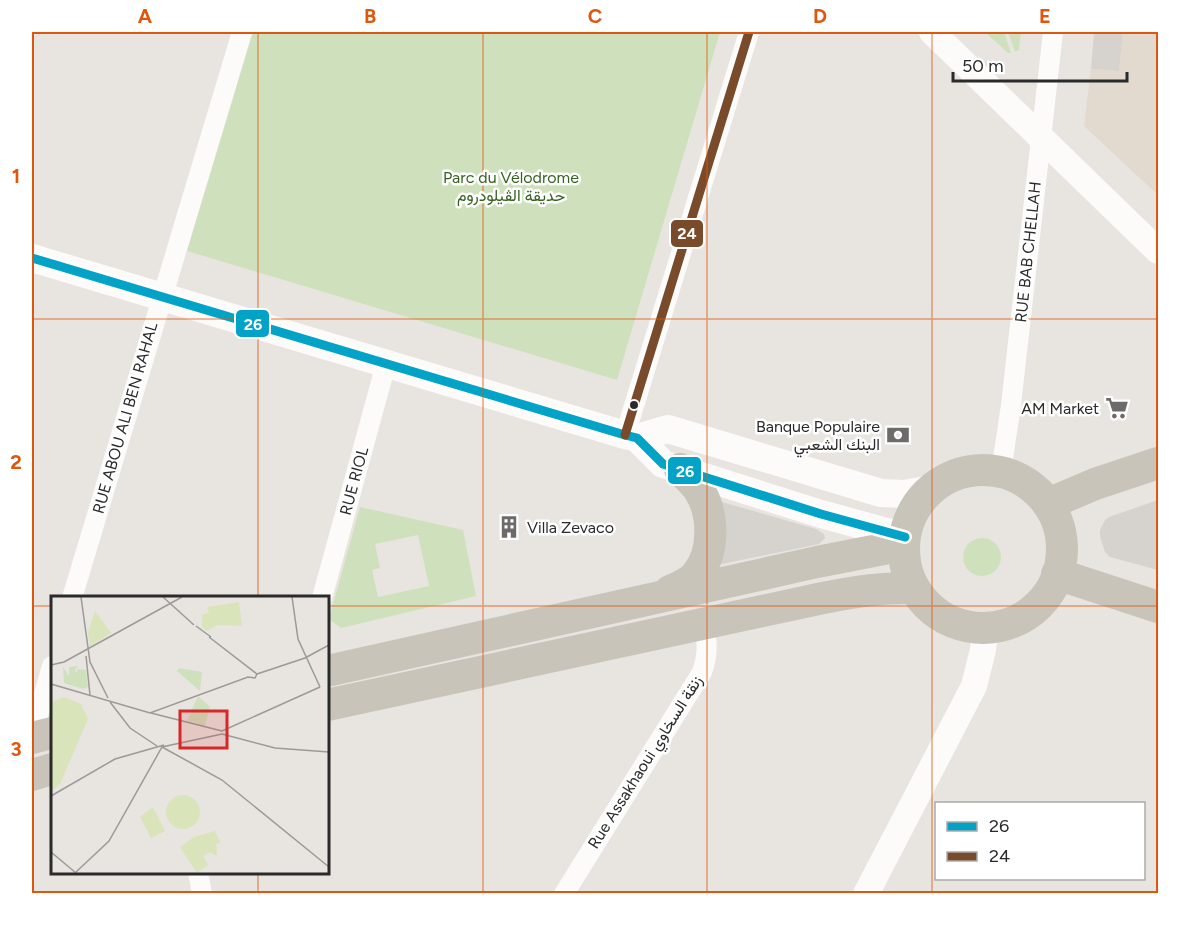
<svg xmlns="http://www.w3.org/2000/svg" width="1190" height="925" font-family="Figtree,Vazirmatn,sans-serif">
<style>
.education{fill:#e2dacf}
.green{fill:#cfe1bc;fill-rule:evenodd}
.plaza{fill:#d6d2ce}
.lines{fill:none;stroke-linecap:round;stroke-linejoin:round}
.minor{stroke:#fcfbfa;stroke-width:20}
.tertiary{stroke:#fcfbfa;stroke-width:26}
.secondary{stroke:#fcfbfa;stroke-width:28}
.primary{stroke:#c8c4ba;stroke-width:32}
.bus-1-casing{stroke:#fff;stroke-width:14}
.bus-2-casing{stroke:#fff;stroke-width:14}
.bus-1{stroke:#02a3c6;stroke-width:9}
.bus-2{stroke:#7a4b2a;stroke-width:9}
.grid{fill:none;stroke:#de570e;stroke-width:1.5;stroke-opacity:0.55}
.bus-dot{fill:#2a2a2a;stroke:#fff;stroke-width:2}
.labels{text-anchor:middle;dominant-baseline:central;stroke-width:5;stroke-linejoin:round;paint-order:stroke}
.park-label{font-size:16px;fill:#356220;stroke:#fff}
.street-label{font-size:16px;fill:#2a2a2a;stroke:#fff}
.poi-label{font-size:16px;fill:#2a2a2a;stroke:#fff;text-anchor:end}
.inset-road{fill:none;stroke:#9c9a97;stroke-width:1.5}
.view{fill:#d62828;fill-opacity:0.15;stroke:#d62828;stroke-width:3}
.inset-edge{fill:none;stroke:#2a2a2a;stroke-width:3}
.line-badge{stroke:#fff;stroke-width:2}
.badge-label{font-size:16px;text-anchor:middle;font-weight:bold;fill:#fff}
.neatline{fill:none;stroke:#de570e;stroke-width:2}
.grid-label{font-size:20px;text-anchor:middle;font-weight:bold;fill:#de570e}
</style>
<rect width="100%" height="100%" fill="#e8e4e0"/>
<polygon class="education" points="1123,32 1158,32 1158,195 1084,126 1091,69 1119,71"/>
<g class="green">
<polygon points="253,32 720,32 617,380 187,251"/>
<polygon points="985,32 1004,32 1011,53 1008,53"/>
<polygon points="1008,32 1021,32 1019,50 1015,52"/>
<path d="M360,507L463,530L476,596L341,628L329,619ZM418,535L429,586L378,597L372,570L380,568L375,544Z"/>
<circle cx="982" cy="557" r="19"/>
</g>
<g class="plaza">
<polygon points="1094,32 1123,32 1119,71 1091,69"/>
<polygon points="1158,500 1158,570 1110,557 1105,552 1100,537 1100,530 1105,520 1109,517"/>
<polygon points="722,502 816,529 824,534 825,538 819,544 722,564 718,562 719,503"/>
</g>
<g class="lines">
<g class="minor">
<polyline points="625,435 749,32"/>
<polyline points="1001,472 1011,405 1053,32"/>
<polyline points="72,598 242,32"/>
<polyline points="322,598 386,364"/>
<polyline points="32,737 52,666"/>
<polyline points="198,872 202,894"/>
<path d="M564,894L702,672C708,656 708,640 703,625"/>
</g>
<g class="tertiary">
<polyline points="932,32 1158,251"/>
<polyline points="866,894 974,686 983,650 985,628"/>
</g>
<g class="secondary">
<polyline points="32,258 625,435 637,438 663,464 821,514 905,537"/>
<polyline points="637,438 668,429 881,493 904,494 932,489"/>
</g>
<g class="primary">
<circle cx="983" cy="549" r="79"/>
<polyline points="1048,504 1095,484 1158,463"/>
<polyline points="1057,574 1158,607"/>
<path d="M670,591C679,587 691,583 697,574C715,552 714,513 699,490C694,482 686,476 680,469"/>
<polyline points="327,671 817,562 904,545"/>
<path d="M327,705L823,598C854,592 883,587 914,588"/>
<polyline points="32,738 52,733"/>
<polyline points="32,775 52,769"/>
</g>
<g class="bus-1-casing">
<polyline id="bus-1" points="32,258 625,435 637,438 663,464 821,514 905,537"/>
</g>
<g class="bus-2-casing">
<polyline id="bus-2" points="625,435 749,32"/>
</g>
<use href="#bus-1" class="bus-1"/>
<use href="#bus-2" class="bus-2"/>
</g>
<path class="grid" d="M258,32V598M483,32V894M707,32V894M932,32V894M32,319H1158M32,606H52M327,606H1158M258,872V894"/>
<defs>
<g id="supermarket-bare" transform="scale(1.8)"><path d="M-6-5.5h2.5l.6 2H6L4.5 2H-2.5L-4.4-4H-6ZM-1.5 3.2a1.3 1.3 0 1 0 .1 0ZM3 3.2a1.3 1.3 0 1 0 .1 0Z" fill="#6c6b6a" stroke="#fff" stroke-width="2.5" paint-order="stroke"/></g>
<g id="bank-bare" transform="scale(1.8)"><path d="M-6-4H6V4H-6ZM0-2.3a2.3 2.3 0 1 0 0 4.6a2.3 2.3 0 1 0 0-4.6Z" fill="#6c6b6a" stroke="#fff" stroke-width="2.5" paint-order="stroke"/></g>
<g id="building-bare" transform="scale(1.8)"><path d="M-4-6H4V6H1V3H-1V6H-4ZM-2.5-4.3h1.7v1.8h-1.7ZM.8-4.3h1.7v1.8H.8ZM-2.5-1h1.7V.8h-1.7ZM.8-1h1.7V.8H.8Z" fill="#6c6b6a" stroke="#fff" stroke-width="2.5" paint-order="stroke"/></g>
</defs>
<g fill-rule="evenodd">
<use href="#supermarket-bare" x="1117" y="408"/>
<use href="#bank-bare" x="898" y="435"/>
<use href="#building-bare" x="509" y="527"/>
</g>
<circle class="bus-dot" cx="634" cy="405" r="5"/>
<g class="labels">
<g class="park-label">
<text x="511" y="177">Parc du Vélodrome<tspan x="511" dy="18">حديقة الڤيلودروم</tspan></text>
</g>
<g class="street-label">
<text transform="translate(1028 252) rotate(-84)">RUE BAB CHELLAH</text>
<text transform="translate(125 418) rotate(-74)">RUE ABOU ALI BEN RAHAL</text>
<text transform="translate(354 481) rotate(-75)">RUE RIOL</text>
<text transform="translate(645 762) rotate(-58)">Rue Assakhaoui زنقة السخاوي</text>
</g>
<g class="poi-label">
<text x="1099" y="408">AM Market</text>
<text x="880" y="426">Banque Populaire<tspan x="880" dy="18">البنك الشعبي</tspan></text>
<text x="527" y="527" text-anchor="start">Villa Zevaco</text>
</g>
</g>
<g transform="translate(51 596)">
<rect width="278" height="278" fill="#e8e4e0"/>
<path d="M27,70L24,74L25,77L27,73L35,74L37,91L32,93L13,87L12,71L18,80V71ZM128,72L151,76L149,95L126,75ZM147,100L159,111L154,130L136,125Z" fill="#cfe1bc"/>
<path d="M188,6L191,30L167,29L156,35L151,31V19L158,17L156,11ZM44,15L60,37L39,50L37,37ZM13,101L30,108L37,123L9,188L0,195V106ZM115 216a17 17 0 1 1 34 0a17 17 0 1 1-34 0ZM102,211L114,235L100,242L89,221ZM164,235L169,246L165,248L166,260L159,256L152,260L157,269L146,277L129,251L143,241Z" fill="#dae4ba"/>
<path class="inset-road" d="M30,1L39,66L57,102M112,1L143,29M241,1L247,43L269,91M145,30L160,41M158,41L206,78M35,60L39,99M0,69L13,66L131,1M206,78L254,62L278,49M0,88L99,117L197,81L204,82L206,78M59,106L79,132L106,150M100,117L171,135M171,135L269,91M171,138L224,152L278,156M111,151L171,184L278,271M0,200L64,163L113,149M0,256L25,277M25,276L58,245L111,151L171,138"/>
<path class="view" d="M129,115H176V152H129Z"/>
<rect width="278" height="278" class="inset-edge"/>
</g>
<g class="line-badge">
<rect x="670" y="219" width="34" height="29" rx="6" fill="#7a4b2a"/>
<rect x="235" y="309" width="35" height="29" rx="6" fill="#02a3c6"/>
<rect x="667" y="456" width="35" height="29" rx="6" fill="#02a3c6"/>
</g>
<g class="badge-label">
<text x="687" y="239">24</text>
<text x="253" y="330">26</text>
<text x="685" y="477">26</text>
</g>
<rect width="1190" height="925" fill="none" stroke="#ffffff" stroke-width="66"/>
<rect x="935" y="802" width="210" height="78" fill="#ffffff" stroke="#aaaaaa" stroke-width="1.5"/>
<rect x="947" y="822" width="30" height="9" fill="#02a3c6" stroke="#aaaaaa" stroke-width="1.5"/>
<text x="989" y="832" font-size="18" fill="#2a2a2a">26</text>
<rect x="947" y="852" width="30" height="9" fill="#7a4b2a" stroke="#aaaaaa" stroke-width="1.5"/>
<text x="989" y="862" font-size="18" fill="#2a2a2a">24</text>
<path d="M953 72v9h174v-9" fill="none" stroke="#2a2a2a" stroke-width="3"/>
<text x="962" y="72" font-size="18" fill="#2a2a2a" stroke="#ffffff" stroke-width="4.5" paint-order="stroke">50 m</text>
<rect x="33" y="33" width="1124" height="859" class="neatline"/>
<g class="grid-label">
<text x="145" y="23">A</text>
<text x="370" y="23">B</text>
<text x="595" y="23">C</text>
<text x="820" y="23">D</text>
<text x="1045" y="23">E</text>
<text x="16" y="183">1</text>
<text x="16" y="469">2</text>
<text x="16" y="756">3</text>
</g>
</svg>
